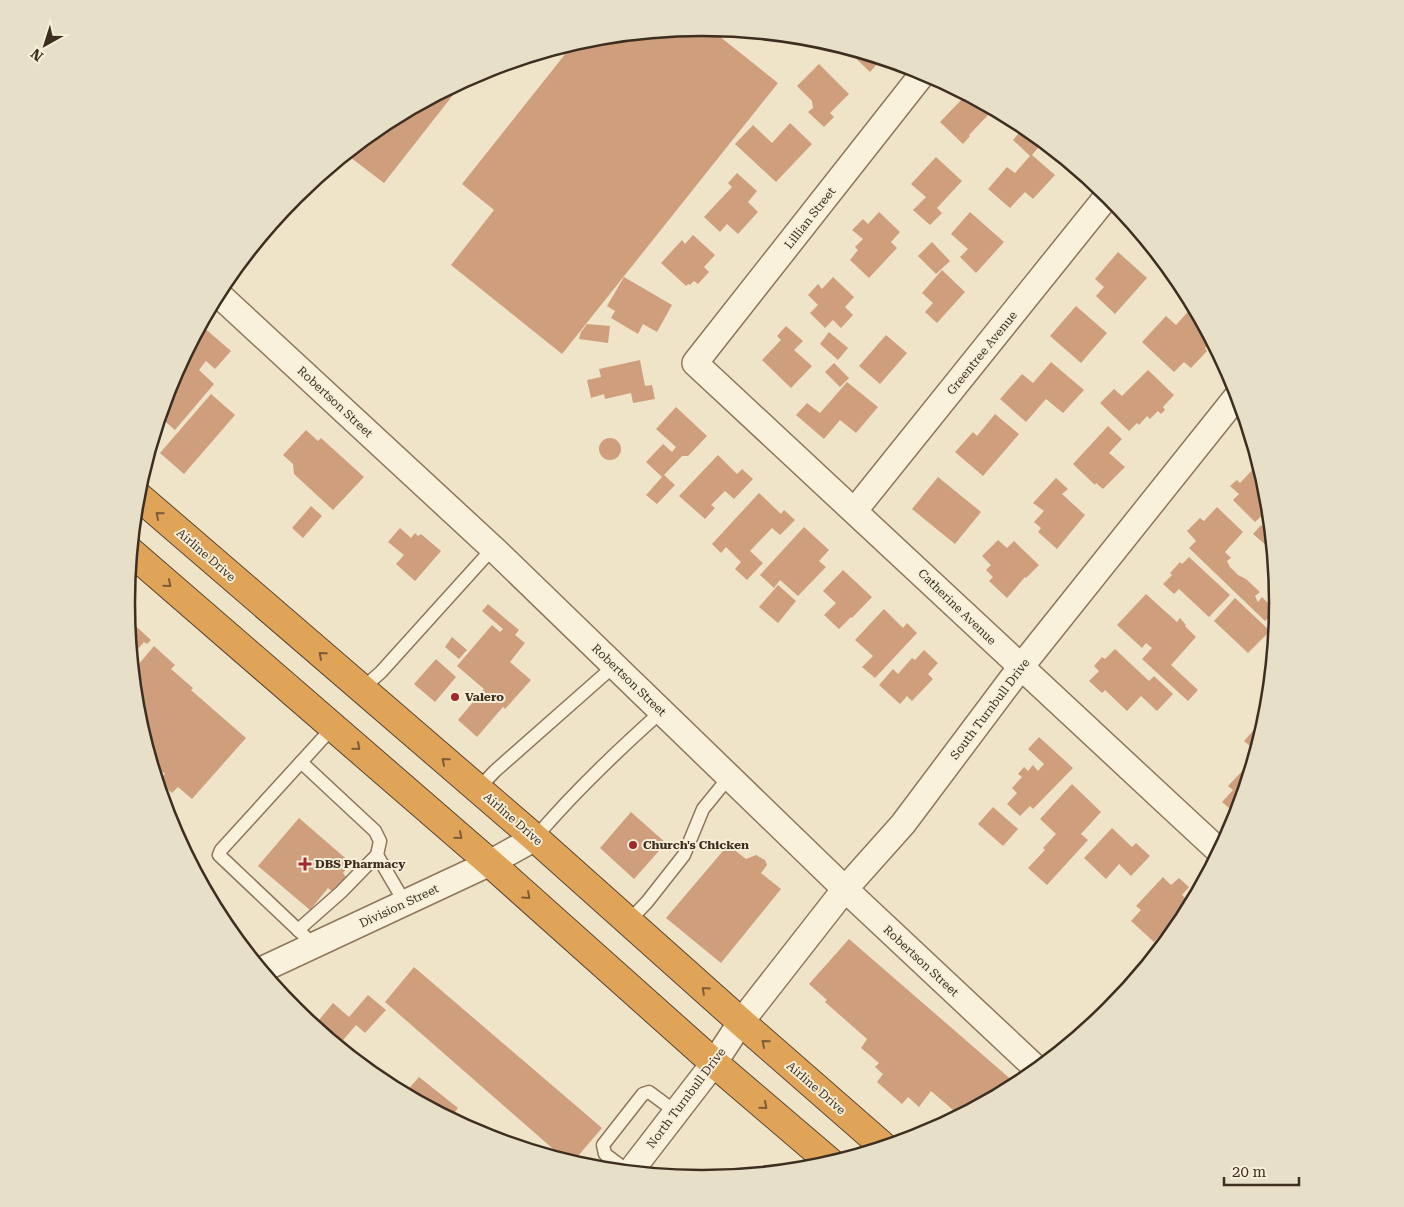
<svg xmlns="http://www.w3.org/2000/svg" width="1404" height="1207" font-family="'Roboto Serif',serif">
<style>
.building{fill:#cf9f7d}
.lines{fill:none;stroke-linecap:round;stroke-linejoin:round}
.lane-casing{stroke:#8d765c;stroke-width:15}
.street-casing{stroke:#8d765c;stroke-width:28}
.highway-casing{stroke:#5b4430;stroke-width:30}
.lane{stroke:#faf1dc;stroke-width:12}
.street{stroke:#faf1dc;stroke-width:25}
.highway{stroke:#e0a458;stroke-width:28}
.oneway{stroke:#7e5d36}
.poi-dot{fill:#9e2a2b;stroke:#f7eed8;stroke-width:2}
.labels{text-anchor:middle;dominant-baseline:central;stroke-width:4;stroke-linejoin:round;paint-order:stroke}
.street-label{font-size:12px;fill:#3d2e20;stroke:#f7eed8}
.poi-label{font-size:12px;font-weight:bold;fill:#3d2e20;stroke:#f7eed8;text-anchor:start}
.rim{fill:none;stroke:#3d2e20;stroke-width:2.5}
</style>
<rect width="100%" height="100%" fill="#f0e4c8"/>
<g class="building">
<polygon points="702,27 709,28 778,83 562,354 451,265 494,210 462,184 574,43 590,39"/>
<polygon points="844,47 870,55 878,63 870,72"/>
<polygon points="819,64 849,94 830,113 834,117 824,127 808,112 813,108 812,101 797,86"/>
<polygon points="464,81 384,183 346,154 382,124"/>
<polygon points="966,95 978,101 990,113 969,135 970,136 963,144 940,122"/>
<polygon points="790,123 812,144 776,182 735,144 753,125 772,143"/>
<polygon points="1024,127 1042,143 1032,155 1055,175 1033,199 1025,192 1010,208 988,189 1007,167 1015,173 1030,156 1013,140"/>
<polygon points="936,157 962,181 937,208 942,213 930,225 913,210 926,197 911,184"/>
<polygon points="737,173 757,191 748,202 758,212 738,234 727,224 720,232 704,217 732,187 728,183"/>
<polygon points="879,212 900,232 891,242 897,248 869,278 850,260 858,250 855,247 863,239 852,230 863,219 868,224"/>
<polygon points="970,212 1004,242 976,273 960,257 968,249 951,234"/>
<polygon points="693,235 715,255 704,267 709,272 698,284 694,281 690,285 688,284 686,286 661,263 682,240 685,244"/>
<polygon points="932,242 950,261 936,274 918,256"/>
<polygon points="1118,252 1147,278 1115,314 1096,296 1104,287 1095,279"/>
<polygon points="942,270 965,292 937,323 925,312 933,303 922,293"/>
<polygon points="624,277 672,305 657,332 643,324 638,334 611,318 615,311 607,306"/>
<polygon points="833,277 854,297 845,307 853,315 841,328 833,320 825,328 810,313 818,305 808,295 818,284 822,289"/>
<polygon points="1076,306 1107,333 1081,363 1050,336"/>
<polygon points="1193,306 1212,341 1205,348 1207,351 1191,368 1184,362 1174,372 1142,342 1166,316 1176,325"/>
<polygon points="587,324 610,326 608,343 579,339 581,332"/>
<polygon points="201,325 231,351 215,369 206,361 199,370 214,384 175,430 160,417 170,383"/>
<polygon points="786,326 803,341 794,350 812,366 791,388 762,360 781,340 777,336"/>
<polygon points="829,332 848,348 838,360 820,344"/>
<polygon points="886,335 907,353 880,384 859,366"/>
<polygon points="640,360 645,386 652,385 655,399 633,403 631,393 605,399 604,394 591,398 587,380 601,377 599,369"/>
<polygon points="1051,362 1084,390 1063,413 1046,399 1026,422 1000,399 1022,374 1033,383"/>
<polygon points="834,363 849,378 840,387 825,372"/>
<polygon points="1148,370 1174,395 1163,407 1165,410 1161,414 1158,411 1150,419 1147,416 1139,425 1137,423 1129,431 1100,403 1114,389 1122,396"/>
<polygon points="847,382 878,407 856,433 840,420 824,439 796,415 807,403 820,413"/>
<polygon points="211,394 235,415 184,474 160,453"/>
<polygon points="676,407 707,436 688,456 682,456 664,475 675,485 657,504 646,495 662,477 646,462 663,444 672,452 676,447 656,429"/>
<polygon points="995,414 1019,434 983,476 955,452 973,432 977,436"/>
<polygon points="1108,426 1122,439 1109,453 1125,467 1103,489 1096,483 1095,485 1073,464"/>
<polygon points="306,430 318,441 321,438 364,477 333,510 294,474 293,464 283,455"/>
<circle cx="610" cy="449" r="11"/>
<polygon points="718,455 737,474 742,469 753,479 734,499 725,491 711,505 715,508 705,519 679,496"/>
<polygon points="1256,466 1260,470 1267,491 1269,511 1268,510 1255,522 1233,500 1239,494 1230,486 1237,480 1240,483"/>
<polygon points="938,477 981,512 955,544 912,509"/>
<polygon points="1056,478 1068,489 1062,494 1085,515 1057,549 1038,532 1041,528 1034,522 1044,511 1033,503"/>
<polygon points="759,493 781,514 784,510 795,520 780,535 772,528 750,551 763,563 747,580 735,569 741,562 726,547 721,553 712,544"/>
<polygon points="311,506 322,516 303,538 292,528"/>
<polygon points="1217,507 1243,532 1225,552 1231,558 1227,561 1230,567 1238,575 1246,579 1260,592 1255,596 1258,602 1262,597 1276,611 1265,621 1189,548 1196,541 1187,531 1200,518 1204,521"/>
<polygon points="1261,525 1271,534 1273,551 1253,534"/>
<polygon points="804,527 829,550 819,561 826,567 798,596 780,580 774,588 760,575"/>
<polygon points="400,528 411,538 415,533 418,536 421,534 441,551 415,581 396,564 404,555 388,542"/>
<polygon points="998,540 1007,548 1014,541 1039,565 1026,578 1025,577 1007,598 989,581 993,577 986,570 991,565 982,556"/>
<polygon points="1189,557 1230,595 1209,617 1179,589 1174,594 1163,584 1172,575 1170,573 1180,562 1182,564"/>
<polygon points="843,570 872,597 852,618 851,617 839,629 824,615 836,603 823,591"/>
<polygon points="778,585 796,601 778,623 759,607"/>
<polygon points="1146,594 1177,622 1180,618 1186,625 1185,626 1196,637 1171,665 1198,690 1188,701 1142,659 1152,648 1146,643 1142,648 1117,625"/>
<polygon points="1235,598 1270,631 1248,653 1214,621"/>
<polygon points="488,604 519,630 515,635 525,643 510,662 531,680 505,709 503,707 477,737 458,720 484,689 457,666 492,625 500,632 503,629 482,611"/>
<polygon points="884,609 903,628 907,623 917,633 875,678 862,667 873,656 855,640"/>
<polygon points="128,619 151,640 147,644 144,642 131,657"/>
<polygon points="452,637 467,650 459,659 445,647"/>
<polygon points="154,646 175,665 171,669 193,688 191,690 246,738 192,799 178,787 172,793 158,781 165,774 151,762 137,716 133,671"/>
<polygon points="1115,649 1149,681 1154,676 1173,694 1157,711 1141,696 1127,711 1105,690 1102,693 1089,681 1099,671 1094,666 1102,657 1105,659"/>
<polygon points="924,650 938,663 928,674 933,679 912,701 907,696 900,704 879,685 893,669 898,674 912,658 915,660"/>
<polygon points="436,659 456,677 435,702 414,684"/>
<polygon points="1267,715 1267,716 1256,751 1244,741"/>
<polygon points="1039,737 1073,768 1033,809 1030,806 1020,816 1007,804 1017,793 1012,788 1022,777 1018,774 1024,767 1028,771 1033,765 1038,771 1044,764 1028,749"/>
<polygon points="1245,768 1250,773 1237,815 1222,802 1233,790 1228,786"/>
<polygon points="1072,784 1101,812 1081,834 1088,840 1047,885 1028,868 1045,850 1043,848 1056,834 1040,819"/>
<polygon points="993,807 1018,829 1003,846 978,824"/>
<polygon points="631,812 666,843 634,879 600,848"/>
<polygon points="299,818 351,863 343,873 346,877 333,892 328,888 310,910 258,866"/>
<polygon points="1112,828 1132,847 1136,843 1150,856 1131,876 1119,864 1106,879 1084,858"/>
<polygon points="728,845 746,859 756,855 765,860 767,865 761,873 781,889 721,963 666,918"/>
<polygon points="1163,877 1171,885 1179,878 1189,887 1182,895 1190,902 1154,942 1131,921 1141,910 1136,906"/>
<polygon points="849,939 1014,1082 1006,1091 960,1116 931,1091 919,1107 908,1097 902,1104 877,1082 883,1074 875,1067 879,1063 861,1048 867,1039 825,1002 827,1000 809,984"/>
<polygon points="414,967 602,1128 572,1163 568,1162 385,1002"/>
<polygon points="368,995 386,1010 365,1033 356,1025 338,1046 314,1026 333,1003 349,1017"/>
<polygon points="419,1077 458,1108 450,1119 404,1094"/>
</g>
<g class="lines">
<g class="lane-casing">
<g id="lane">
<polyline points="362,689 381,672 493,548"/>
<polyline points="478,789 495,771 614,666"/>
<path d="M535,838C574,792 617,751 662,711"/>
<polyline points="377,855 405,903"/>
<polyline points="628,922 647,902 684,855 703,809 729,777"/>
<polyline points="298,930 341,892 377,855 380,841 375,831 301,762"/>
<polyline points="314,945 219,855 221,850 333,727"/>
<polyline points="629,1172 605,1154 603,1145 643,1094 649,1092 676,1112"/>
</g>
</g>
<g class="street-casing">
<g id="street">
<path d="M924,72L695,363C871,525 1044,689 1219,851"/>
<polyline points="218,294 498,553 845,889 1038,1070"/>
<polyline points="855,510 1108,195"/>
<polyline points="261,970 490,863 535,838"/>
<polyline points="630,1172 714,1063 741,1022 845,889 903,824 1020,668 1238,395"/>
</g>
</g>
<g class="highway-casing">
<g id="highway">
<polyline points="137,495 535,838 741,1022 884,1147"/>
<polyline points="131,552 490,863 714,1063 831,1163"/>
</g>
</g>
<use href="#lane" class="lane"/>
<use href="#street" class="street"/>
<use href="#highway" class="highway"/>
</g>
<defs><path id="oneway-chevron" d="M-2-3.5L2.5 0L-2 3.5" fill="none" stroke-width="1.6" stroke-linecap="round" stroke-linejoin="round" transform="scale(1.25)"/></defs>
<g class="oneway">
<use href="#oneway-chevron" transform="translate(159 515) rotate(-139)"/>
<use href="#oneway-chevron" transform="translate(168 584) rotate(41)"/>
<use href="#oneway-chevron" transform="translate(322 655) rotate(-139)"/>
<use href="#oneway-chevron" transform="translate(357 747) rotate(41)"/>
<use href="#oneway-chevron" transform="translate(445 761) rotate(-139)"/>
<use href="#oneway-chevron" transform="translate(459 836) rotate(41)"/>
<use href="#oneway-chevron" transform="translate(527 896) rotate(42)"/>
<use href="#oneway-chevron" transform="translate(705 990) rotate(-138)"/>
<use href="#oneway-chevron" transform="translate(765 1043) rotate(-139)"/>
<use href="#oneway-chevron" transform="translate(764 1106) rotate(41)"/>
</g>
<g class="poi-dot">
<circle cx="455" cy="697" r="5"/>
<circle cx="633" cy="845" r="5"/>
<path d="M302.5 856.5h5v5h5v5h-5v5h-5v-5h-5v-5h5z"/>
</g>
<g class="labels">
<g class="street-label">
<text transform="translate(810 218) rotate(-52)">Lillian Street</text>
<text transform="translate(982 353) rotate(-51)">Greentree Avenue</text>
<text transform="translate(335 402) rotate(43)">Robertson Street</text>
<text transform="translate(206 555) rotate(41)">Airline Drive</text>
<text transform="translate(957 607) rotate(44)">Catherine Avenue</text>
<text transform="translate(629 680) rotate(44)">Robertson Street</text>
<text transform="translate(990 709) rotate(-53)">South Turnbull Drive</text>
<text transform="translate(513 819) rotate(41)">Airline Drive</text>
<text transform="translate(399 906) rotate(-25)">Division Street</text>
<text transform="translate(921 961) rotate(43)">Robertson Street</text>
<text transform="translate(816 1088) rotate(41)">Airline Drive</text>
<text transform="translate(686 1098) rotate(-53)">North Turnbull Drive</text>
</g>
<g class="poi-label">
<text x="465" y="697">Valero</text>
<text x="643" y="845">Church's Chicken</text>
<text x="315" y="864">DBS Pharmacy</text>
</g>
</g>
<path d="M0 0H1404V1207H0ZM135 603a567 567 0 1 1 1134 0a567 567 0 1 1-1134 0Z" fill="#e8dfc9" fill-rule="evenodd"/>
<path class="rim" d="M135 603a567 567 0 1 1 1134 0a567 567 0 1 1-1134 0Z"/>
<g transform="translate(45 45) rotate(219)" stroke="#f7eed8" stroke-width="4" paint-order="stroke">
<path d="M0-4L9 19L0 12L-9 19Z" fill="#3d2e20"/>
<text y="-8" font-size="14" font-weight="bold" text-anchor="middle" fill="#3d2e20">N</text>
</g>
<path d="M1224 1177v8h75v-8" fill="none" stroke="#3d2e20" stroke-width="2.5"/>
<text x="1232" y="1177" font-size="15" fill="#3d2e20" stroke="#f7eed8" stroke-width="4" paint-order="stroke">20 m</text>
</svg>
